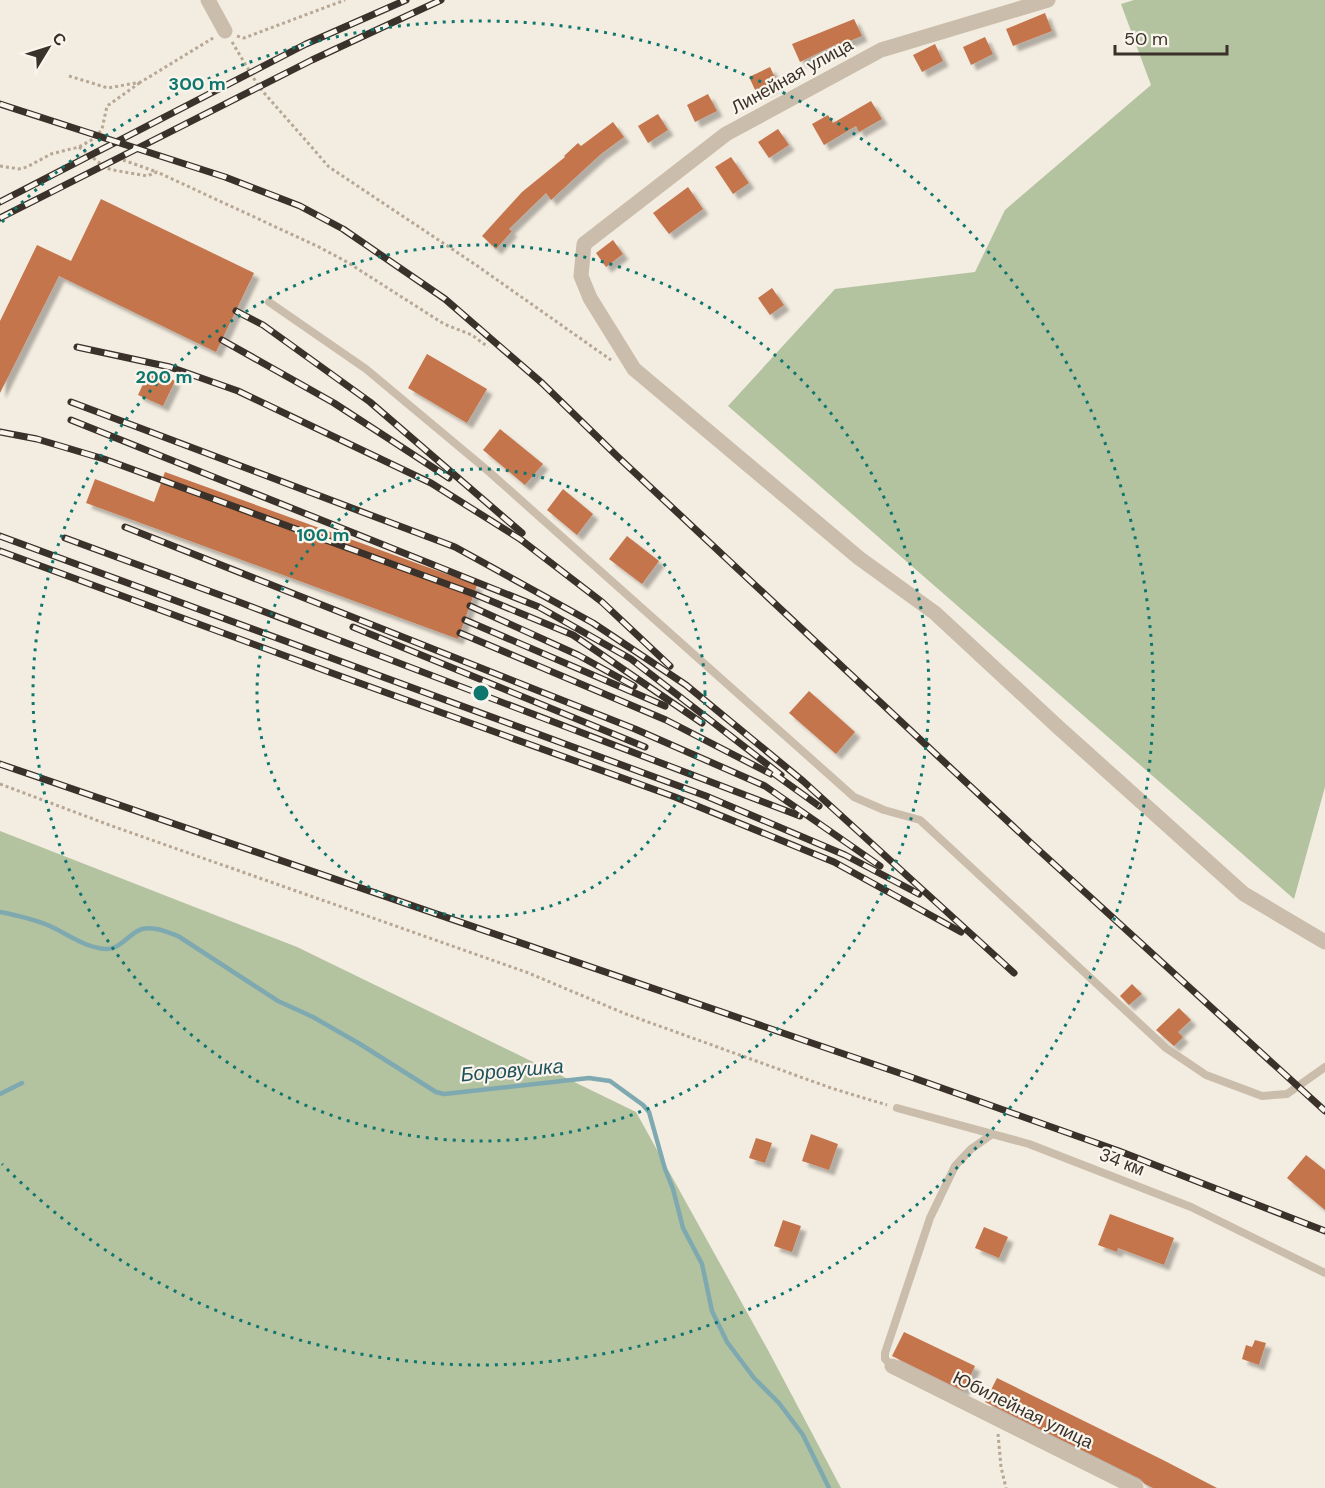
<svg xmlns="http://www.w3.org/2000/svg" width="1325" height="1488" font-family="'DM Sans',sans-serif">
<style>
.green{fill:#b3c29f}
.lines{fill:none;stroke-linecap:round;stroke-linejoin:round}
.stream{stroke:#7fa9b0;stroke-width:4.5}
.building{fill:#c4754c;filter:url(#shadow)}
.path{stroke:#b7a795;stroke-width:3;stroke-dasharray:3 3;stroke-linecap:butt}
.lane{stroke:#cbbdab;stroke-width:8}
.street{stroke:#cbbdab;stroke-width:15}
.rail-casing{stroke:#39312a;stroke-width:7}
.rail{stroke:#faf5ec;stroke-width:4.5;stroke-dasharray:14;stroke-linecap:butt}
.ring{fill:none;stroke:#0f766e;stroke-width:3;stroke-dasharray:3 6}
.labels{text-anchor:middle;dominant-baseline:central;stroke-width:4.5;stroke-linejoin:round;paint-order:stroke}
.street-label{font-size:18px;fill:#39312a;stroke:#faf5ec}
.water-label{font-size:20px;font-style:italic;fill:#20515b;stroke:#faf5ec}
.centre{fill:#0f766e;stroke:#faf5ec;stroke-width:3}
.ring-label{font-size:18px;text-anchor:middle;font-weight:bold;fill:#0f766e;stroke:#faf5ec;stroke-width:4.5;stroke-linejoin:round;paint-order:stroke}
</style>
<defs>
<filter id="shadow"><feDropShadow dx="5.5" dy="5.5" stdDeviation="1.5" flood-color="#0004"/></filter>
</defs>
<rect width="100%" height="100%" fill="#f3ece0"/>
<g class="green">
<polygon points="1134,0 1325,0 1325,787 1294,899 728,406 835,289 975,272 1005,210 1151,85 1121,4"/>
<polygon points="0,831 297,947 636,1112 769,1352 841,1488 0,1488"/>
</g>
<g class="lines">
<g class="stream">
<path d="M0,912C15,915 40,921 54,928C70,936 87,948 106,949C120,950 129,933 142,929C154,926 167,932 178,936L278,1001L313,1017L360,1044L436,1092L444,1094L589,1078L610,1081L643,1105L649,1112L665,1169L673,1189L683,1228L702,1264L712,1311L727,1342L754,1378L779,1403L803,1435L829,1488"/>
<polyline points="0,1094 22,1083"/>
</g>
</g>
<g class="building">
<polygon points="1045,13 1052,31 1013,46 1006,29"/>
<polygon points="854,19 862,36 840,45 839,43 800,62 792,44"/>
<polygon points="985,37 993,54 971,65 963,47"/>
<polygon points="935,44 943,61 922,72 913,55"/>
<polygon points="770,67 778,84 757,94 749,77"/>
<polygon points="708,94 717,111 695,122 687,105"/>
<polygon points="871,101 882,119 859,132 856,126 824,145 812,124 828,115 833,123"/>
<polygon points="658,114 668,130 648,143 638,126"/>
<polygon points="613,122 624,137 601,154 551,200 546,193 509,229 512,231 496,249 482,236 522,192 565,157 564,156 578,143 581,146"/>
<polygon points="778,129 789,145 769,158 758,142"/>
<polygon points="731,157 749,183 733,194 715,167"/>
<polygon points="688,187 703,209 669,234 653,213"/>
<polygon points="101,199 254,273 216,352 59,276 0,393 0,321 37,245 71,261"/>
<polygon points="613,240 623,254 606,267 596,253"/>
<polygon points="772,288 784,305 770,315 758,298"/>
<polygon points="427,354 487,389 467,423 408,388"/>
<polygon points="150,369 175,381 163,406 138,395"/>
<polygon points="500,429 543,464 525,485 483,450"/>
<polygon points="165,472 477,585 458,639 86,503 95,479 154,502"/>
<polygon points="563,489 593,514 577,535 547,510"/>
<polygon points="627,536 659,561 642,584 609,559"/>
<polygon points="809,691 855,732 836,754 789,713"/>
<polygon points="1132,984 1142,994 1129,1005 1120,996"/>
<polygon points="1179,1008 1191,1020 1178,1032 1183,1037 1174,1046 1156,1030"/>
<polygon points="811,1134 838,1144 829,1170 802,1161"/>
<polygon points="756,1138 772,1143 765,1163 749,1158"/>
<polygon points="1306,1155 1325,1170 1325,1210 1287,1178"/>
<polygon points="1110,1214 1174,1238 1164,1265 1118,1248 1117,1252 1098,1245"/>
<polygon points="783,1220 801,1226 792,1252 774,1246"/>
<polygon points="984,1227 1008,1237 999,1258 975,1248"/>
<polygon points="904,1332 975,1366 963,1391 892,1356"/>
<polygon points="1255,1340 1266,1343 1259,1365 1242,1359 1246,1345 1252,1347"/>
<polygon points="997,1378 1163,1460 1217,1488 1153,1488 1145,1484 1140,1479 985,1402"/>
</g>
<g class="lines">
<g class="path">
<polyline points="237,36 244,38 345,0"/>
<polyline points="232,42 259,87 329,167 476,265 611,360"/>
<polyline points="69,76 108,88 141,82 213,38"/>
<polyline points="79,147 106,168 113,170 147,176 157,172 319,247 347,262 444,324 472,335 488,347"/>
<polyline points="123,160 157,172"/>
<polyline points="0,166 19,169 27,167 51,154 79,147 95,138 102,129 107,106 141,82"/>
<polyline points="0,784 112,826 526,972 626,1014 831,1088 887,1105"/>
<polyline points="998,1434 1001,1467 1006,1488"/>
</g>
<g class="lane">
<polyline points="269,302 366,369 487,470 854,797 884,810 920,820 1166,1048 1206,1075 1262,1096 1287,1094 1325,1067"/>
<polyline points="897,1108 1029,1144 1191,1207 1325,1273"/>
<polyline points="892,1366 885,1359 885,1353 930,1218 955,1166 971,1149 991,1135"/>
</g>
<g class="street">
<polyline points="208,0 225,31"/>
<polyline points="1048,0 881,50 726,134 584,244 581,276 590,298 634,369 859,558 935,613 1058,727 1244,894 1325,942"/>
<polyline points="892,1366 1136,1488"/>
</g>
<g class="rail-casing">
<g id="rail">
<polyline points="0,104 225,177 300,206 343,229 445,299 542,383 618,457 1032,844 1325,1111"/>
<polyline points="0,202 306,44 406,0"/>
<polyline points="0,218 312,60 441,0"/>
<polyline points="236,311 263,325 370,402 522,533"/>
<polyline points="222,340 334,403 449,478"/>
<polyline points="77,347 170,367 238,391 431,483 520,539 602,602 670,666"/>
<polyline points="71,402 455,547 593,623 686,685 803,781 1014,973"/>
<polyline points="71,420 539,607 631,659 781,775"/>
<polyline points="0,432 37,439 104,459 474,594 573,635 702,723"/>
<polyline points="125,527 635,729 765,786 880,866"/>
<polyline points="0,536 706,796 845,855 919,894"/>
<polyline points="65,538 239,602 800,816"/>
<polyline points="0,551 340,676 675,797 834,862 961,932"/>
<polyline points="470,606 578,655 634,686"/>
<polyline points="465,620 665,706"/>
<polyline points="353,627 645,747"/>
<polyline points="460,633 666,720 771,774"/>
<polyline points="0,764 908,1076 1119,1151 1325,1231"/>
<polyline points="773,773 819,806"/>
</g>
</g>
<use href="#rail" class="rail"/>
</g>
<g class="ring">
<circle cx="481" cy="693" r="224"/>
<circle cx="481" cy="693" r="448"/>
<path d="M2 222A672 672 0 1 1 2 1164"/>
</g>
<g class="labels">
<g class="street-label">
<text transform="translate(792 76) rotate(-29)">Линейная улица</text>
<text transform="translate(1122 1162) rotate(21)">34 км</text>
<text transform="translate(1023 1410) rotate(26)">Юбилейная улица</text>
</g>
<g class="water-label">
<text transform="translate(512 1070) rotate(-5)">Боровушка</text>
</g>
</g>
<circle cx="481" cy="693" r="9" class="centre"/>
<g class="ring-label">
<text x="197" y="90">300 m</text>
<text x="164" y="383">200 m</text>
<text x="323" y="541">100 m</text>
</g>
<g transform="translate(48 48) rotate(52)" stroke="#faf5ec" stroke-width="4.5" paint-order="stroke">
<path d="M0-4.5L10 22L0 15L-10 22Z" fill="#39312a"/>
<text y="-9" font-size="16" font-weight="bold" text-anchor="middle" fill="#39312a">С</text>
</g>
<path d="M1115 45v9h112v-9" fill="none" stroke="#39312a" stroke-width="3"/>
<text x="1124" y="45" font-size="18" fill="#39312a" stroke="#faf5ec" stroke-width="4.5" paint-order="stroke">50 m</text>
</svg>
